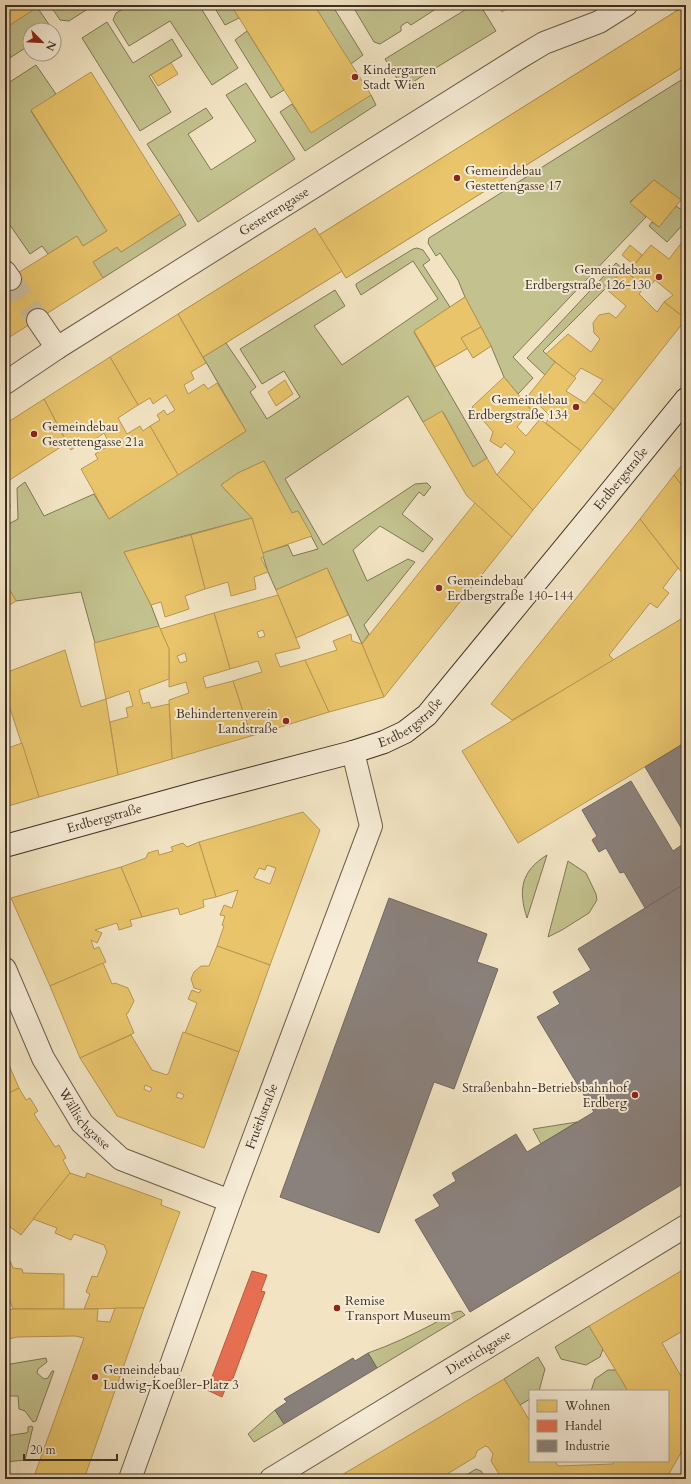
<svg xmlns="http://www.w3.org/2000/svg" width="691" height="1484" font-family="Cardo,serif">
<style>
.green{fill:#c3c28e;stroke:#807857}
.homes{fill:#e9c46a;stroke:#b69754;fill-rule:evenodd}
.shops{fill:#e76f51;stroke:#b45c42}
.industry{fill:#8a817c;stroke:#736860}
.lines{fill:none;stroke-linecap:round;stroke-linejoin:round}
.street-tunnel{stroke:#cec0a2;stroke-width:22;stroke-dasharray:22 11;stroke-linecap:butt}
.street-casing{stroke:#6b5c49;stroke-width:24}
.secondary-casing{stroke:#3e2f20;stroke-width:24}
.street{stroke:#f7edd8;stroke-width:22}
.secondary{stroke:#f7edd8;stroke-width:22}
.poi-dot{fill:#8f2418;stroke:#f7edd8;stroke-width:1.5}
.labels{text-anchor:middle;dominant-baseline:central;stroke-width:4;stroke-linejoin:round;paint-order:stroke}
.poi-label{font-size:13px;fill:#3e2f20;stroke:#f7edd8;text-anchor:start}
.street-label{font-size:13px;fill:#3e2f20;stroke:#f7edd8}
</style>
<rect width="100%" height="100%" fill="#f2e4c3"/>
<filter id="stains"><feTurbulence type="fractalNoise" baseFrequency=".005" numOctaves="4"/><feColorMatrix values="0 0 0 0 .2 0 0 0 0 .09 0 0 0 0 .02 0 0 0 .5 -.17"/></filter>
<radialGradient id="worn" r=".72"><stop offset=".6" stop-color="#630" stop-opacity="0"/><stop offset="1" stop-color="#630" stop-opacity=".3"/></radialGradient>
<g class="green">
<polygon points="50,5 94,5 69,21 60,20"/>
<polygon points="130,5 199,5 238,68 212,85 170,21 129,46 113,20 116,13"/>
<polygon points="213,5 231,5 239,18 225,25"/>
<polygon points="314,5 332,5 363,55 351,64"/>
<polygon points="352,5 442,5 411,25 407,22 401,26 401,31 380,44 374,42"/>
<polygon points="473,5 480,5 496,31 403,88 385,59"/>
<polygon points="37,7 50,26 49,30 30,30 30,45 5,61 5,28"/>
<polygon points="107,22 133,63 172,39 182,56 149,76 171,112 140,131 82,38"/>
<polygon points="247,31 284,90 271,98 235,40"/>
<polygon points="36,65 56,94 31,111 107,231 83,246 77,236 48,254 42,246 30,254 5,218 5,85"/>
<polygon points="686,77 686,204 654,180 630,202 646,217 513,357 533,378 518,394 504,377 491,346 465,297 458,280 440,253 436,256 428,243 429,238"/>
<polygon points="246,83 295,159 198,222 147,144 206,108 213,118 188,134 211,170 256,141 226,95"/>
<polygon points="371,95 376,105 305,151 280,112 292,104 311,132"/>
<polygon points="676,206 686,213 686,221 667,242 649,226 652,222 659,227"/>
<polygon points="180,214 186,225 103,278 93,262 117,247 121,252"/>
<polygon points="417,248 423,250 430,260 423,265 450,307 414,332 487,458 473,467 443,412 423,422 408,396 285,479 323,545 415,484 427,483 431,487 424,496 419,492 402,514 433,539 423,552 380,526 353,550 367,581 408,559 415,562 364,625 369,634 362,644 327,568 276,590 268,572 262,553 288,545 293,556 318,549 298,511 292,513 264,461 238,473 221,485 252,518 124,552 151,605 159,626 95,643 81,592 16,601 5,582 5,526 18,519 17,488 25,482 44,516 94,494 109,519 246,431 203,357 226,343 256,387 250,392 267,419 300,397 284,371 262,384 240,349 335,290 345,306 314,326 342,365 438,299 413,261 361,295 356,286 356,284 413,249"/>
<polygon points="616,263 624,270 543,351 555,362 545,375 527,358"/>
<polygon points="8,481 10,508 5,511 5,483"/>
<path d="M547,855L527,918C518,890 521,871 547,855Z"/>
<polygon points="568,861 586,873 596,894 597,900 589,913 562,930 548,937"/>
<polygon points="577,1122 541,1144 533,1129"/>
<path d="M461,1311L465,1315L377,1368L368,1353C391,1345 412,1335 433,1324C443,1319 450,1312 461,1311Z"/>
<polygon points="589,1326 603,1349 600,1357 586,1365 561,1359 555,1347"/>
<polygon points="538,1357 545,1369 539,1391 530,1391 530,1399 520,1405 504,1379"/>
<polygon points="46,1358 47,1362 38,1369 37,1373 44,1379 48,1378 52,1371 54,1371 36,1421 33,1422 25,1411 19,1409 18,1396 5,1396 5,1365"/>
<polygon points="608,1370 616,1370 628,1391 591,1391 595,1379"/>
<polygon points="275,1410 284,1424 254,1442 248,1434"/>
<polygon points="31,1426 33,1427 25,1460 5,1462 5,1436 26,1433 28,1432 28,1427"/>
<polygon points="476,1469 481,1471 486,1479 460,1479"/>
</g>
<g class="homes">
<polygon points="5,5 41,5 5,28"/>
<polygon points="5,5 41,5 5,28"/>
<polygon points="231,5 314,5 371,95 311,133"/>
<polygon points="498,5 512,5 502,12"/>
<polygon points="686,5 686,65 346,278 342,271 203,357 178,314 311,231 315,228 319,235"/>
<polygon points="686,5 686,65 346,278 319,235"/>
<polygon points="171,63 178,74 158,86 151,75"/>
<polygon points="91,72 180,214 121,252 117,247 93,262 103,278 5,340 5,281 77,236 83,246 107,231 31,110"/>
<polygon points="654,180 681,200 659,227 630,203"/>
<polygon points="315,228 342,271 203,357 178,314"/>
<polygon points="686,237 686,319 664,302 673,295 655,280 648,289 627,273 651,245 669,259"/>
<polygon points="630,245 642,255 634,265 622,255"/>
<polygon points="624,270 644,287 639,294 657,312 664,302 686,319 614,410 593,393 603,380 581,368 574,377 546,354 568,334 591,352 600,339 594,333 593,323 599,315 609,313 616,318 626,306 605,288"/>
<polygon points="465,297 491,346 473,358 468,348 435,367 414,331"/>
<polygon points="465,297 481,327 461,338 468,348 435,367 414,331"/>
<polygon points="178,314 206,363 191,372 194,379 184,385 188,394 204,384 208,389 217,383 246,431 178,475 150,426 160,420 157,415 164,410 167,415 175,410 166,395 153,404 150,398 138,405 110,357"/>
<polygon points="481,327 491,346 473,358 461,338"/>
<polygon points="110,357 138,405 118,418 127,434 140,426 143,431 150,426 178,475 109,519 81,469 98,459 95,454 110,445 104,433 88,444 85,440 71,450 44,399"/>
<polygon points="555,362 576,378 566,391 585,403 593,393 614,410 581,451 546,423 550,416 538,404 531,410 524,401"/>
<polygon points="504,377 531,410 517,427 526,436 540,419 581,451 533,510 497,475 515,452 505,443 501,448 490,441 493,432 472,407"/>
<polygon points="285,380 293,394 276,406 268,392"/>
<polygon points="44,399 67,443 5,483 5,424"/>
<polygon points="442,411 473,467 487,458 497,475 533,510 512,537 467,496 423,422"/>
<polygon points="686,460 686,491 674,475"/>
<polygon points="264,461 292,513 298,511 312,536 262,553 252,518 221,485 238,473"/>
<polygon points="674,475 686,491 686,578 640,519"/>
<polygon points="475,503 512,537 384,697 362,644"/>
<polygon points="252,518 264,557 261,558 268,572 254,577 256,589 231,596 228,582 205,589 191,535"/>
<polygon points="640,519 678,568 663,588 669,593 657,608 650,603 609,655 614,660 512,720 491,704"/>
<polygon points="191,535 205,589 185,596 189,609 165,617 161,602 151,605 124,552"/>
<polygon points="327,568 348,615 296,638 276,590"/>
<polygon points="5,582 16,601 5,608"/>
<path d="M278,595L300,648L275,654L280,667L305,660L329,712L251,736L233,681L262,672L258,661L230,669L214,613ZM263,630L265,636L259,638L257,632Z"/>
<path d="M214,613L230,669L203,677L206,688L233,681L251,736L172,759L169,700L189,693L186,682L169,687V649L160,629ZM185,653L187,661L180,663L177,656Z"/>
<polygon points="686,616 686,742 518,843 462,751"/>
<polygon points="159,626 169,649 169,679 139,690 143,704 149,702 151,708 169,704 172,759 118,775 110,722 128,717 126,708 133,706 129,691 106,699 94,643"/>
<polygon points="351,634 352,641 362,644 384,697 329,712 305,660 337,650 333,641"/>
<polygon points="65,650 81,707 106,699 118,775 39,797 5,693 5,673"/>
<polygon points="22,743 39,797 5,807 5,749"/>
<path d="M303,812L320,830L270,965L217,946L224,926L222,925L225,916L220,915L224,905L232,908L238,890L216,897L199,842ZM267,865L276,868L270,884L254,878L259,868L265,870Z"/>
<polygon points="199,842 216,897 203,900 204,907 180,915 178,908 142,917 121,867 146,858 148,853 158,850 159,855 173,851 171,847 183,843 187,847"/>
<polygon points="121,867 142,917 130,920 132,926 119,930 117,923 95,930 102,933 97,943 91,940 94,949 99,947 106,962 50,986 11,898"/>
<polygon points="217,946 270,965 239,1052 185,1033 197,1003 188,999 192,990 199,993 201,990 194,988 191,979 194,972 201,966 209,966"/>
<polygon points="103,963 112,984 115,983 128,988 134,1001 128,1013 126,1014 134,1033 80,1058 50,986"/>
<path d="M183,1032L239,1052L204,1148L117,1116L80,1058L131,1035L152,1070L167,1075L169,1072ZM145,1085L152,1088L150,1092L144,1089ZM178,1092L184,1095L182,1099L176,1097Z"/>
<polygon points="5,1056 19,1088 5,1095"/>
<polygon points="19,1088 26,1100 30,1098 38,1111 34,1114 55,1147 59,1145 66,1158 63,1160 70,1173 21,1235 6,1224 5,1221 5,1095"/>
<polygon points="70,1173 85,1178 87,1173 162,1200 161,1205 180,1212 144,1308 84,1309 90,1294 86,1292 92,1276 97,1277 107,1252 104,1245 74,1234 71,1240 55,1233 57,1228 33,1219"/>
<polygon points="6,1251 13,1268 22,1269 23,1273 64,1274 64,1309 13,1309 5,1287 5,1253"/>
<polygon points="686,1268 686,1329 662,1343 686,1385 686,1444 666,1479 502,1479 491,1461 493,1454 488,1447 485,1446 477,1451 475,1457 439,1479 335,1479 504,1379 530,1421 530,1461 555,1461 558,1466 613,1464 615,1461 668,1461 668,1391 628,1391 589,1326"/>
<polygon points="115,1308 144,1308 84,1479 33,1479 84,1338 75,1336 17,1337 5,1340 5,1311 13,1309 98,1309 97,1321 110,1322"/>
</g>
<polygon class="shops" points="252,1271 267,1275 261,1291 265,1292 232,1381 229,1380 222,1397 207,1390"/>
<g class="industry">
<polygon points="686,742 686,836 645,767"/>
<polygon points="631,781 673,851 686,842 686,883 645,908 624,872 620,873 606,848 599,852 592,840 597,836 582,810"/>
<polygon points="686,883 686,1182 470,1312 415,1220 440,1206 433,1195 456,1181 452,1173 516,1134 527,1152 594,1112 537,1017 560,1004 553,992 591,970 578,949"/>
<polygon points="389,898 487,934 477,962 498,969 454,1089 434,1082 379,1233 280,1197"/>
<polygon points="368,1353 377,1368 284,1424 275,1410 287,1402 284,1399 353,1358 355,1361"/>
</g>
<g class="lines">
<polyline class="street-tunnel" points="10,279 38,320"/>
<g class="street-casing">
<g id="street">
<polyline points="5,272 10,279"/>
<polyline points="38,320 57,348"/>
<path id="s1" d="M5,383L57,348L519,58L544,43L599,22L626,5"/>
<path id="s2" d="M5,969L43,1058L82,1123L121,1159L230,1201"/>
<path id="s3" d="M130,1479L230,1201L371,826L353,752"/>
<path id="s4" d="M271,1479L686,1226"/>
</g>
</g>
<g class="secondary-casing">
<g id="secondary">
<path id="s5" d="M5,846L200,792L353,752L384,742L405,732L427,715L593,513L686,399"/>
</g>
</g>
<use href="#street" class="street"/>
<use href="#secondary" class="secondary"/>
</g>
<g class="poi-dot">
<circle cx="355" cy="77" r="4"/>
<circle cx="457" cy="178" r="4"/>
<circle cx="659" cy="277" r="4"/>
<circle cx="576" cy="407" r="4"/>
<circle cx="34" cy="434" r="4"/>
<circle cx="439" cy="588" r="4"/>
<circle cx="286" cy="721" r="4"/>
<circle cx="635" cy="1095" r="4"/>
<circle cx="337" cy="1308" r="4"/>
<circle cx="95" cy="1377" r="4"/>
</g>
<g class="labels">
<g class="poi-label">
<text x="363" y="70">Kindergarten<tspan x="363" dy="15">Stadt Wien</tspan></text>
<text x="465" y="171">Gemeindebau<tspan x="465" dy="15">Gestettengasse 17</tspan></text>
<text x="651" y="270" text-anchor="end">Gemeindebau<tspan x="651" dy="15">Erdbergstraße 126-130</tspan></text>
<text x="568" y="400" text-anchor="end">Gemeindebau<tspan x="568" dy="15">Erdbergstraße 134</tspan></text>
<text x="42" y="427">Gemeindebau<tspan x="42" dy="15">Gestettengasse 21a</tspan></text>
<text x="447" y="581">Gemeindebau<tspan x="447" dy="15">Erdbergstraße 140-144</tspan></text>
<text x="278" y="714" text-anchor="end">Behindertenverein<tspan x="278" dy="15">Landstraße</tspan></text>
<text x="627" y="1088" text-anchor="end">Straßenbahn-Betriebsbahnhof<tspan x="627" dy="15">Erdberg</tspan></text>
<text x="345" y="1301">Remise<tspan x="345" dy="15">Transport Museum</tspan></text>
<text x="103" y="1370">Gemeindebau<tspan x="103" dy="15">Ludwig-Koeßler-Platz 3</tspan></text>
</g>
<g class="street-label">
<text stroke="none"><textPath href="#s1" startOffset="319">Gestettengasse</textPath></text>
<text stroke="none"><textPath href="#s5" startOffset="750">Erdbergstraße</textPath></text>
<text stroke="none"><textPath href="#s5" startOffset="426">Erdbergstraße</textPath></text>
<text stroke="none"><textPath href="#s5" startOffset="103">Erdbergstraße</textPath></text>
<text stroke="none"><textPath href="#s3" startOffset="386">Fruëthstraße</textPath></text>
<text stroke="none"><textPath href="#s2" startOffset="171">Wällischgasse</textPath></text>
<text stroke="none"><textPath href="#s4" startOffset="243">Dietrichgasse</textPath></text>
</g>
</g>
<rect width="691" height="1484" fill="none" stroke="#f2e4c3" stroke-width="20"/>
<rect x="6" y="6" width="679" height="1472" fill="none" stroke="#3e2f20" stroke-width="2"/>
<rect x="10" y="10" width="671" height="1464" fill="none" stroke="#3e2f20"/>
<rect x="529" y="1390" width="140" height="72" fill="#f7edd8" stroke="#ada18e"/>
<rect x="537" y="1400" width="20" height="12" fill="#e9c46a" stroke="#ada18e"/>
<text x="565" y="1410" font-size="12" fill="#3e2f20">Wohnen</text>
<rect x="537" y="1420" width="20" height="12" fill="#e76f51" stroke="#ada18e"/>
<text x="565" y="1430" font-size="12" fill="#3e2f20">Handel</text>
<rect x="537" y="1440" width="20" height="12" fill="#8a817c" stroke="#ada18e"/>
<text x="565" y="1450" font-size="12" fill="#3e2f20">Industrie</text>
<g transform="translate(42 42) rotate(114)"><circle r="19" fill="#f7edd8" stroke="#ada18e"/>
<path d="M0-3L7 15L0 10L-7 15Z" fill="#8f2418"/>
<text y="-6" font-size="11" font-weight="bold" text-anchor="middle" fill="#3e2f20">N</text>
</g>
<path d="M24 1454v6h93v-6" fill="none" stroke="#3e2f20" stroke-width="2"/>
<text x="30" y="1454" font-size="12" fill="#3e2f20" stroke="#f7edd8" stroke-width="3" paint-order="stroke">20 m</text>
<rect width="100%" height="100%" filter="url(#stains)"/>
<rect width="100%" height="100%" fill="url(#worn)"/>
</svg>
